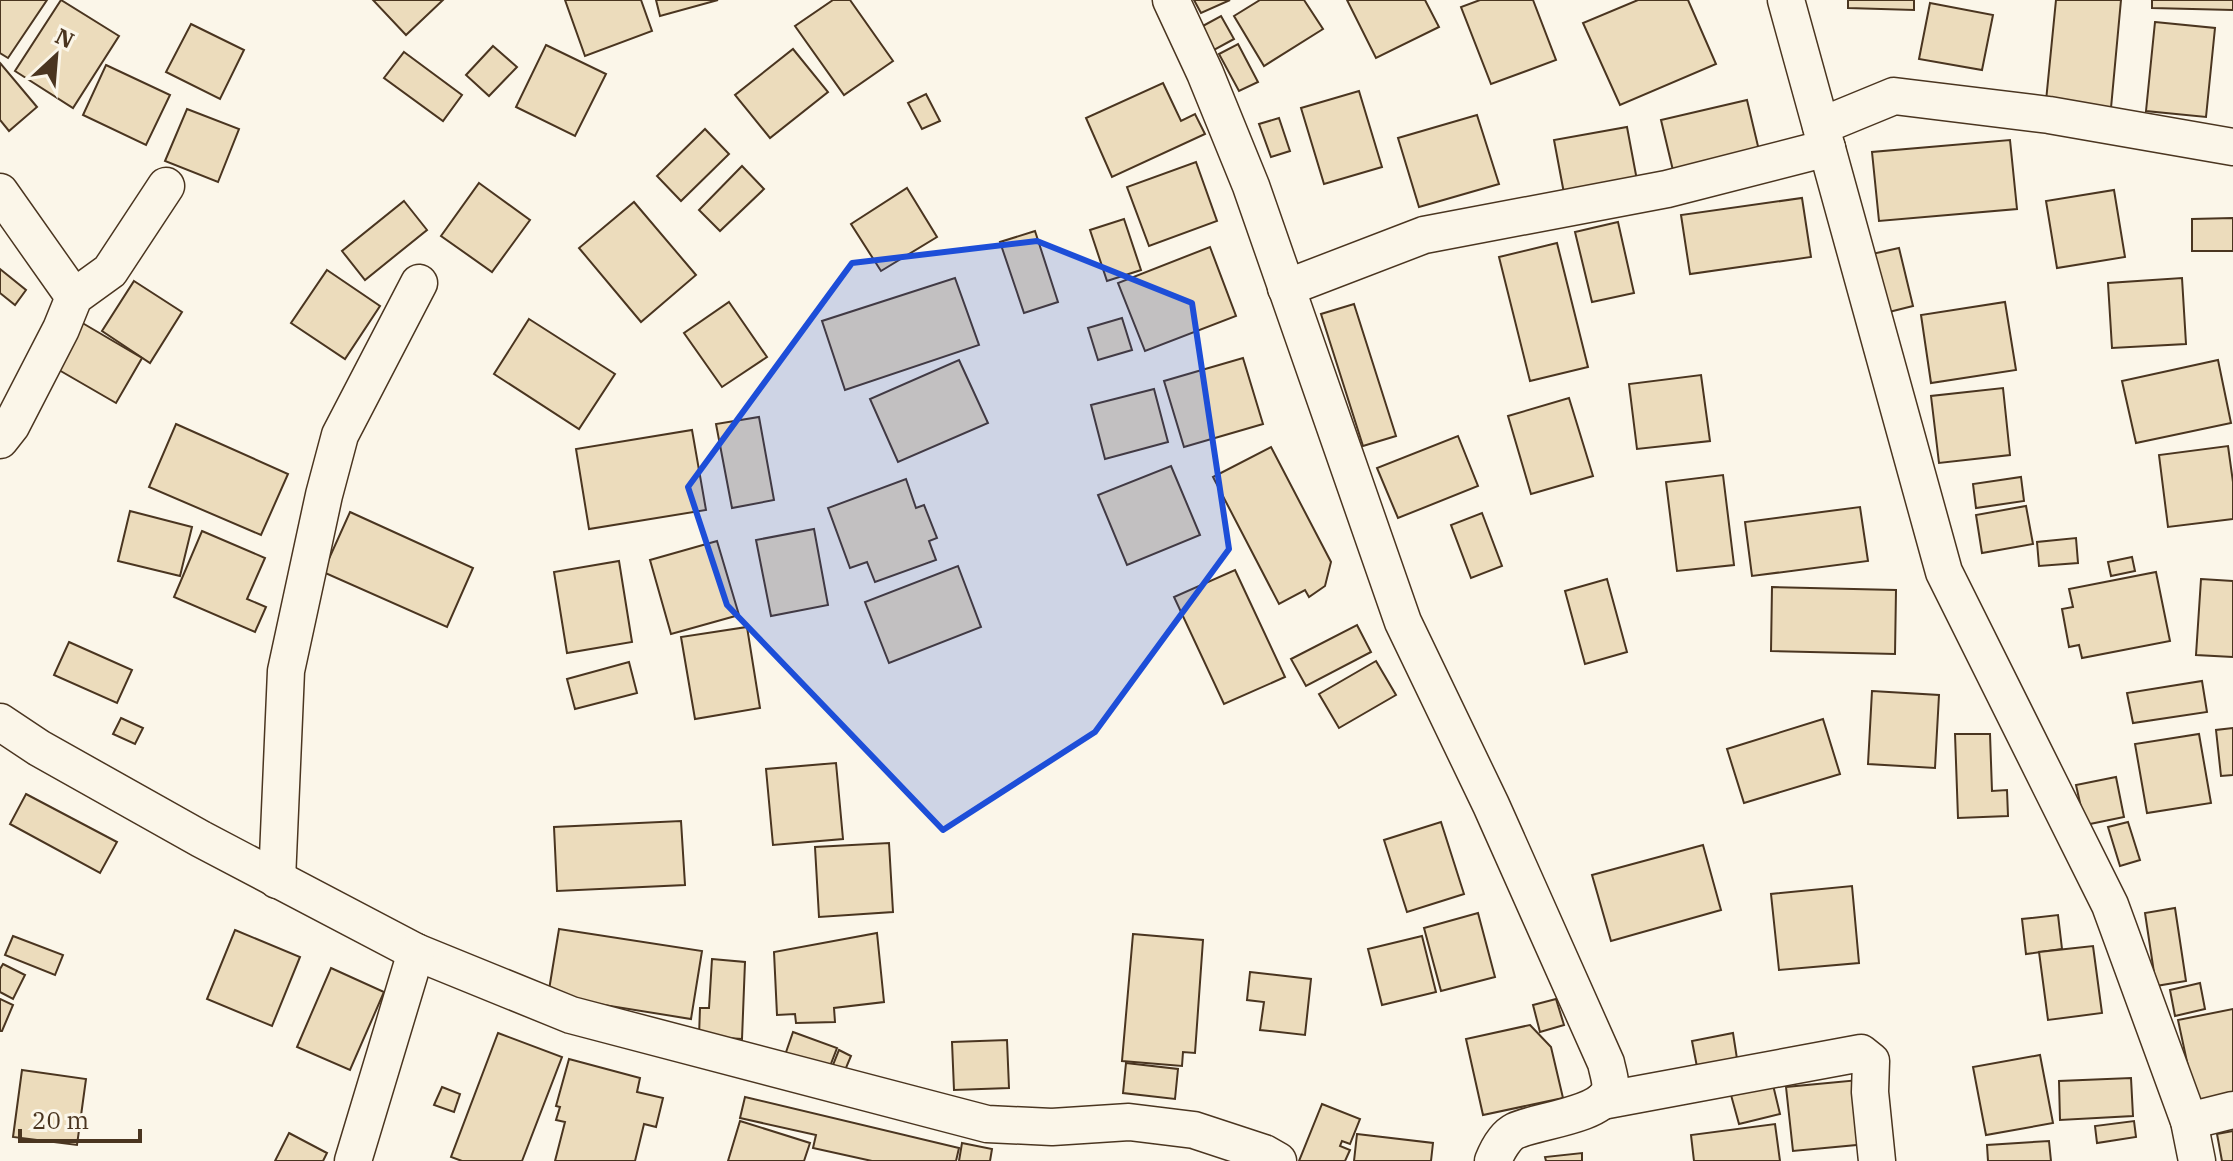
<svg xmlns="http://www.w3.org/2000/svg" width="2233" height="1161" font-family="'IBM Plex Serif',serif">
<style>
.building{fill:#ecdcbc;stroke:#4a3520;stroke-width:2}
.lines{fill:none;stroke-linecap:round;stroke-linejoin:round}
.street-casing{stroke:#4a3520;stroke-width:39}
.street{stroke:#fbf6e9;stroke-width:36}
.marked{fill:#1d4ed8;fill-opacity:0.2;stroke:#1d4ed8;stroke-width:6;stroke-linejoin:round}
</style>
<rect width="100%" height="100%" fill="#fbf6e9"/>
<g class="building">
<polygon points="0,0 47,0 8,58 0,53"/>
<polygon points="61,0 119,36 73,108 15,71"/>
<polygon points="373,0 443,0 406,35"/>
<polygon points="565,0 641,0 652,31 585,56"/>
<polygon points="656,0 718,0 660,16"/>
<polygon points="833,0 850,0 893,61 844,95 795,26"/>
<polygon points="1194,0 1230,0 1201,13"/>
<polygon points="1260,0 1304,0 1323,29 1264,66 1234,16"/>
<polygon points="1347,0 1425,0 1439,27 1376,58"/>
<polygon points="1480,0 1533,0 1556,60 1491,84 1461,7"/>
<polygon points="1638,0 1688,0 1716,64 1620,105 1583,23"/>
<polygon points="1848,0 1914,0 1914,10 1848,8"/>
<polygon points="2056,0 2121,0 2111,108 2046,101"/>
<polygon points="2152,0 2233,0 2233,10 2152,8"/>
<polygon points="1930,3 1993,15 1982,70 1919,59"/>
<polygon points="1221,16 1234,39 1214,50 1201,27"/>
<polygon points="2155,22 2215,28 2206,117 2146,111"/>
<polygon points="191,24 244,50 220,99 166,72"/>
<polygon points="1238,44 1258,82 1239,91 1219,54"/>
<polygon points="546,45 606,74 575,136 516,107"/>
<polygon points="493,46 517,67 489,96 466,75"/>
<polygon points="793,49 828,92 770,138 735,95"/>
<polygon points="404,52 462,95 443,121 384,78"/>
<polygon points="0,63 37,107 9,131 0,120"/>
<polygon points="106,65 170,95 146,145 83,115"/>
<polygon points="1163,83 1181,121 1195,114 1205,134 1112,177 1086,118"/>
<polygon points="1359,91 1382,167 1324,184 1301,108"/>
<polygon points="926,94 940,121 922,129 908,103"/>
<polygon points="1747,100 1762,163 1676,183 1661,120"/>
<polygon points="187,109 239,129 218,182 165,161"/>
<polygon points="1477,115 1499,184 1419,207 1398,138"/>
<polygon points="1279,118 1290,151 1271,157 1259,124"/>
<polygon points="1627,127 1639,191 1566,204 1554,140"/>
<polygon points="705,129 729,154 681,201 657,176"/>
<polygon points="2010,140 2017,209 1879,221 1872,152"/>
<polygon points="1196,162 1217,221 1149,246 1127,187"/>
<polygon points="742,166 764,189 720,231 699,210"/>
<polygon points="479,183 530,220 492,272 441,236"/>
<polygon points="907,188 937,237 881,271 851,224"/>
<polygon points="2114,190 2125,257 2057,268 2046,201"/>
<polygon points="1802,198 1811,257 1690,274 1681,215"/>
<polygon points="404,201 427,230 365,280 342,251"/>
<polygon points="634,202 696,275 641,322 579,248"/>
<polygon points="2233,218 2233,251 2192,251 2192,219"/>
<polygon points="1124,219 1141,270 1107,281 1090,230"/>
<polygon points="1618,222 1634,293 1592,302 1575,232"/>
<polygon points="1035,231 1058,302 1024,313 1000,242"/>
<polygon points="1557,243 1588,367 1530,381 1499,257"/>
<polygon points="1210,247 1236,316 1145,351 1118,283"/>
<polygon points="1899,248 1913,306 1885,313 1872,254"/>
<polygon points="0,269 26,290 15,305 0,293"/>
<polygon points="327,270 380,306 345,359 291,323"/>
<polygon points="955,278 979,345 845,390 822,321"/>
<polygon points="2182,278 2186,344 2112,348 2108,283"/>
<polygon points="134,281 182,312 150,363 102,331"/>
<polygon points="729,302 767,357 722,387 684,333"/>
<polygon points="2005,302 2016,370 1931,383 1921,315"/>
<polygon points="1354,304 1396,436 1363,446 1321,314"/>
<polygon points="1122,318 1132,350 1098,360 1088,328"/>
<polygon points="529,319 615,374 579,429 494,374"/>
<polygon points="79,321 142,358 116,403 52,366"/>
<polygon points="1243,358 1263,424 1184,447 1164,381"/>
<polygon points="959,360 988,423 898,462 870,399"/>
<polygon points="2218,360 2231,423 2136,443 2122,381"/>
<polygon points="1701,375 1710,441 1637,449 1629,384"/>
<polygon points="2003,388 2010,455 1939,463 1931,396"/>
<polygon points="1154,389 1168,442 1105,459 1091,405"/>
<polygon points="1569,398 1593,476 1531,494 1508,416"/>
<polygon points="759,417 774,500 732,508 716,424"/>
<polygon points="176,424 288,474 261,535 149,487"/>
<polygon points="692,430 706,510 589,529 576,449"/>
<polygon points="1458,436 1478,486 1398,518 1377,468"/>
<polygon points="2228,446 2233,482 2233,519 2168,527 2159,455"/>
<polygon points="1271,447 1331,562 1325,586 1309,597 1305,590 1279,604 1213,477"/>
<polygon points="1171,466 1200,535 1127,565 1098,495"/>
<polygon points="1723,475 1734,565 1677,571 1666,482"/>
<polygon points="2021,477 2024,501 1976,508 1973,484"/>
<polygon points="906,479 916,508 924,505 937,538 929,541 936,560 875,582 867,562 850,568 828,508"/>
<polygon points="2026,506 2033,544 1982,553 1976,515"/>
<polygon points="1860,507 1868,561 1752,576 1745,522"/>
<polygon points="130,511 192,527 180,576 118,561"/>
<polygon points="350,512 473,568 447,627 323,572"/>
<polygon points="1482,513 1502,566 1471,578 1451,525"/>
<polygon points="814,529 828,605 771,616 756,540"/>
<polygon points="202,531 265,558 247,599 266,607 255,632 174,597"/>
<polygon points="2076,538 2078,563 2039,566 2037,542"/>
<polygon points="717,541 739,615 671,634 650,560"/>
<polygon points="2132,557 2135,571 2111,576 2108,562"/>
<polygon points="619,561 632,642 567,653 554,572"/>
<polygon points="958,566 981,627 889,663 865,602"/>
<polygon points="1235,570 1285,677 1224,704 1174,597"/>
<polygon points="2156,572 2170,641 2082,658 2079,645 2069,647 2062,609 2073,607 2069,589"/>
<polygon points="1607,579 1627,652 1585,664 1565,591"/>
<polygon points="2201,579 2233,581 2233,657 2196,655"/>
<polygon points="1772,587 1896,590 1895,654 1771,651"/>
<polygon points="1357,625 1371,652 1306,686 1291,659"/>
<polygon points="747,627 760,708 695,719 681,637"/>
<polygon points="69,642 132,670 117,703 54,675"/>
<polygon points="1376,661 1396,695 1339,728 1319,694"/>
<polygon points="629,662 637,693 575,709 567,679"/>
<polygon points="2202,681 2207,712 2133,723 2127,693"/>
<polygon points="1872,691 1939,695 1935,768 1868,764"/>
<polygon points="121,718 143,728 135,744 113,734"/>
<polygon points="1823,719 1840,774 1744,803 1727,749"/>
<polygon points="2233,728 2233,775 2221,776 2216,730"/>
<polygon points="1955,734 1990,734 1992,791 2007,790 2008,816 1958,818"/>
<polygon points="2199,734 2211,803 2147,813 2135,744"/>
<polygon points="836,763 843,839 773,845 766,769"/>
<polygon points="2116,777 2124,817 2085,825 2076,785"/>
<polygon points="26,794 117,842 100,873 10,824"/>
<polygon points="681,821 685,885 557,891 554,827"/>
<polygon points="1441,822 1464,894 1407,912 1384,840"/>
<polygon points="2128,822 2140,860 2120,866 2108,827"/>
<polygon points="889,843 893,912 819,917 815,847"/>
<polygon points="1703,845 1721,910 1611,941 1592,875"/>
<polygon points="1852,886 1859,963 1779,970 1771,894"/>
<polygon points="2175,908 2186,981 2156,986 2145,913"/>
<polygon points="1478,913 1495,977 1441,991 1424,928"/>
<polygon points="2058,915 2062,949 2026,954 2022,919"/>
<polygon points="559,929 702,951 691,1019 548,996"/>
<polygon points="235,930 300,957 272,1026 207,999"/>
<polygon points="877,933 884,1002 834,1008 835,1022 796,1023 795,1014 777,1015 774,952"/>
<polygon points="1133,934 1203,940 1195,1053 1183,1052 1182,1066 1122,1061"/>
<polygon points="13,936 63,955 55,975 5,955"/>
<polygon points="1422,936 1436,992 1382,1005 1368,949"/>
<polygon points="2093,946 2102,1013 2048,1020 2039,952"/>
<polygon points="712,959 745,962 742,1039 699,1036 700,1008 709,1008"/>
<polygon points="3,964 25,975 13,999 0,992 0,969"/>
<polygon points="331,968 384,992 350,1070 297,1047"/>
<polygon points="1250,972 1311,979 1305,1035 1260,1030 1264,1002 1247,1000"/>
<polygon points="2200,983 2205,1009 2175,1016 2170,990"/>
<polygon points="0,999 13,1005 2,1031 0,1031"/>
<polygon points="1556,999 1564,1025 1540,1032 1533,1005"/>
<polygon points="2233,1009 2233,1106 2198,1113 2178,1020"/>
<polygon points="1530,1025 1551,1047 1563,1098 1483,1115 1466,1039"/>
<polygon points="793,1032 837,1048 827,1074 784,1058"/>
<polygon points="498,1033 562,1057 522,1161 462,1161 451,1157"/>
<polygon points="1733,1033 1738,1065 1698,1072 1692,1041"/>
<polygon points="1007,1040 1009,1088 954,1090 952,1042"/>
<polygon points="839,1050 851,1056 843,1075 831,1070"/>
<polygon points="2040,1055 2053,1123 1986,1135 1973,1067"/>
<polygon points="569,1059 640,1078 637,1092 663,1098 656,1127 644,1124 635,1161 555,1161 565,1122 556,1120 560,1107 556,1106"/>
<polygon points="1126,1063 1178,1069 1175,1099 1123,1093"/>
<polygon points="22,1070 86,1079 77,1145 13,1137"/>
<polygon points="2131,1078 2133,1116 2060,1120 2059,1081"/>
<polygon points="1859,1080 1867,1144 1793,1151 1786,1087"/>
<polygon points="1773,1085 1780,1114 1739,1124 1731,1095"/>
<polygon points="442,1087 460,1094 454,1112 434,1105"/>
<polygon points="745,1097 959,1148 956,1161 872,1161 813,1148 816,1135 740,1118"/>
<polygon points="1322,1104 1360,1119 1350,1144 1342,1141 1340,1146 1350,1150 1345,1161 1299,1161"/>
<polygon points="740,1121 810,1143 804,1161 728,1161"/>
<polygon points="2134,1121 2136,1137 2097,1143 2095,1126"/>
<polygon points="1775,1124 1780,1161 1694,1161 1691,1135"/>
<polygon points="2233,1131 2233,1161 2222,1161 2217,1134"/>
<polygon points="289,1133 327,1153 323,1161 275,1161"/>
<polygon points="1357,1134 1433,1143 1431,1161 1354,1161"/>
<polygon points="2049,1141 2051,1161 1988,1161 1987,1145"/>
<polygon points="962,1143 992,1149 990,1161 959,1161"/>
<polygon points="1582,1153 1582,1161 1546,1161 1545,1157"/>
</g>
<g class="lines">
<g class="street-casing">
<g id="street">
<path d="M1171,0L1205,73L1251,186L1403,622L1491,805L1606,1063C1608,1073 1613,1085 1608,1094C1596,1116 1536,1121 1515,1131C1505,1136 1497,1151 1493,1161"/>
<polyline points="1786,0 1944,572 2110,905 2189,1121 2197,1161"/>
<polyline points="1821,126 1894,96 2049,115 2233,147"/>
<polyline points="0,192 74,297"/>
<polyline points="1286,288 1424,235 1667,189 1827,148"/>
<polyline points="0,440 11,426 61,329 74,297 110,271 166,186"/>
<polyline points="0,722 39,748 201,839 416,952 571,1015 987,1124 1052,1127 1129,1122 1194,1130 1264,1153 1278,1161"/>
<polyline points="277,880 286,671 324,495 340,435 419,283"/>
<polyline points="1602,1101 1861,1053 1871,1061 1870,1092 1877,1161"/>
<polyline points="2189,1121 2233,1110"/>
<polyline points="353,1161 416,952"/>
</g>
</g>
<use href="#street" class="street"/>
</g>
<path class="marked" d="M1037,241L1192,303L1229,549L1095,732L943,830L727,605L688,487L852,263Z"/>
<g transform="translate(56 56) rotate(26)" stroke="#fbf6e9" stroke-width="6" paint-order="stroke">
<path d="M0-6L14 30L0 20L-14 30Z" fill="#4a3520"/>
<text y="-12" font-size="22" font-weight="bold" text-anchor="middle" fill="#4a3520">N</text>
</g>
<path d="M20 1129v12h120v-12" fill="none" stroke="#4a3520" stroke-width="4"/>
<text x="32" y="1129" font-size="24" fill="#4a3520" stroke="#fbf6e9" stroke-width="6" paint-order="stroke">20 m</text>
</svg>
